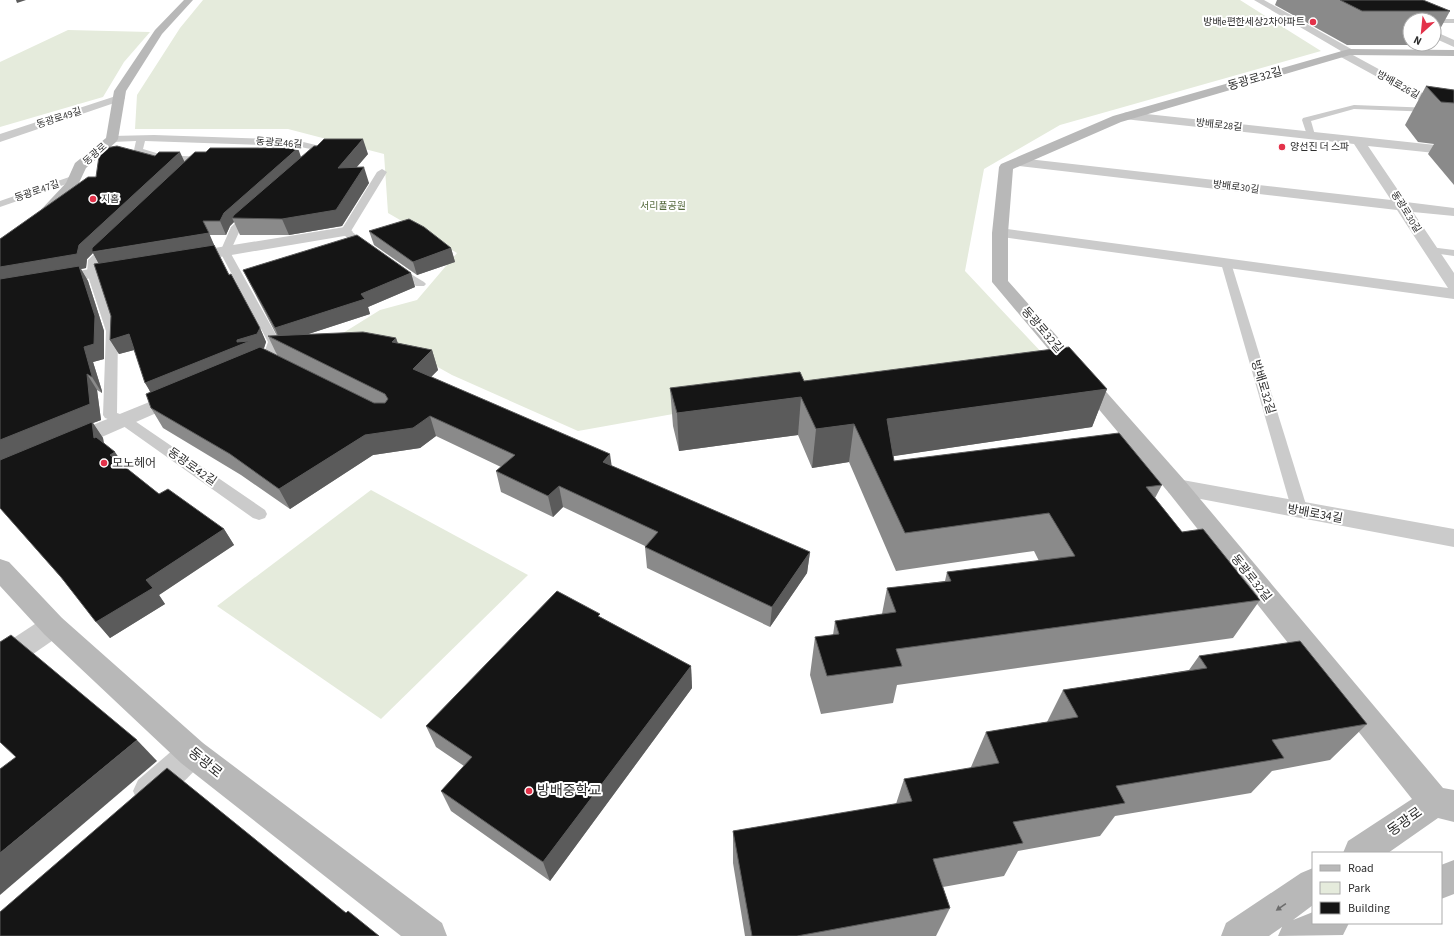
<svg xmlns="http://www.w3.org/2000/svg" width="1454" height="936" font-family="'Source Sans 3','Noto Sans KR',sans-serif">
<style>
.green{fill:#e5ebdc}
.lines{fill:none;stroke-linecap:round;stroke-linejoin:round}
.lane{fill:#cbcbcb;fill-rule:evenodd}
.street{fill:#cbcbcb;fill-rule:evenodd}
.secondary{fill:#b8b8b8;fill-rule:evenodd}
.wall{fill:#8a8a8a}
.shaded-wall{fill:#5b5b5b}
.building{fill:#151515;stroke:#5b5b5b}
.oneway{fill:#6c6c6c}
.poi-dot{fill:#e3324a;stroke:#fff;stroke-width:1.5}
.labels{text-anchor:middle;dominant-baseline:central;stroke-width:4;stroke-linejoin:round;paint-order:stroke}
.far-poi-label{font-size:10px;fill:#2e2e2e;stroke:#fff;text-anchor:start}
.far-street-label{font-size:10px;fill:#2e2e2e;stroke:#fff}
.far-park-label{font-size:10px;fill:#54693c;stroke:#fff}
.street-label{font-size:12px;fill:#2e2e2e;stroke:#fff}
.poi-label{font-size:12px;fill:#2e2e2e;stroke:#fff;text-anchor:start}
.near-street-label{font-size:14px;fill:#2e2e2e;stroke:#fff}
.near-poi-label{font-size:14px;fill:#2e2e2e;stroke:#fff;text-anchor:start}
</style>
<rect width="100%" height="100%" fill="#fff"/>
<g class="green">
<polygon points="203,0 1240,0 1321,51 1060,125 984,169 965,271 1059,371 841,384 578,431 452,375 418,356 335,338 380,310 417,300 457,253 388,213 384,154 288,129 135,129 137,95 180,28"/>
<polygon points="68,30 150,32 124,62 103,97 0,127 0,62"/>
<polygon points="371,490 528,575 381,719 217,606"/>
</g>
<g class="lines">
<g class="lane">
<polygon points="1434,19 1454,19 1454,23 1434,23 1434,20 1432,20"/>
<polygon points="1354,105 1433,108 1437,110 1433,112 1354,109 1311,121 1315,135 1311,138 1307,135 1302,120 1303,118"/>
<polygon points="154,135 295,140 324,147 325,149 322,156 315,161 311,158 316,150 295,146 145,141 143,149 163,155 203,157 204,159 196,167 193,168 188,165 192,161 162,161 135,152 134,150 136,141 112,142 108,139 112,136"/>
<polygon points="382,169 387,172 351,231 372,247 373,249 368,252 364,251 340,232 377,172"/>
<polygon points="75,175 80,178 78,180 0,207 0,201"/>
<path d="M252,210L257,213L240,230L230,252L280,342L275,357L285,362L286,365L285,368C277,370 266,365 262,359L268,342L220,252L231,227L248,211Z"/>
<polygon points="109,242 114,245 98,261 99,273 118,331 117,413 129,417 265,510 267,514 265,518 259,520 253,518 119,423 105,418 103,415 106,331 87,273 88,260 105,243"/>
<polygon points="1430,247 1454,250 1454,256 1426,252 1425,250 1426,248"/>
<polygon points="1226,260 1231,263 1308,511 1306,515 1300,517 1294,515 1292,511 1221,263"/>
<polygon points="396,265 424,282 426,284 424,286 416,286 392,270 390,268 392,266"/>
</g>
<g class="street">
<polygon points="1254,0 1264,0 1353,50 1354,52 1351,54 1454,110 1454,119 1339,56 1338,54 1341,51"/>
<polygon points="1434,31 1454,40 1454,47 1434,38"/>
<polygon points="119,95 123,96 125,98 123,100 0,142 0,134"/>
<polygon points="1128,112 1454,147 1454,155 1368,146 1406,202 1454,208 1454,216 1413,212 1454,273 1454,299 995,236 992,233 995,230 1000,228 1448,288 1397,210 1019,166 1014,165 1012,162 1014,159 1019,158 1391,200 1354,144 1124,119 1122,116 1124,113"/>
<polygon points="345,227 350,229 353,232 350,235 190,262 184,260 182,257 184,254 190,252"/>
<polygon points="126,263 132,265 134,268 132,271 0,294 0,284"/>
<polygon points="179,390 186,392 189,396 186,400 79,447 71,449 63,447 60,442 63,437"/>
<polygon points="1177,479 1454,529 1454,547 1169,493 1166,487 1169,481"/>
<polygon points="53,615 62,618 66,626 62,634 10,670 0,674 0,647 44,618"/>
<path d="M192,739L203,743L207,753C200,770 166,799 149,806L138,802L133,791L138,780L181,743Z"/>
</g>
<g class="secondary">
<polygon points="184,0 193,0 162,34 126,91 118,139 116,142 86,168 77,187 46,221 6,254 0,256 0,243 36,215 66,183 75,163 106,138 114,91 155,30"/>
<polygon points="1349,49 1454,50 1454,56 1350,55 1121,122 1013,169 1008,233 1008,281 1185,481 1443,788 1454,790 1454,822 1438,818 1388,853 1343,853 1348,841 1412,799 1169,493 992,282 992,233 999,167 1001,164 1113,116"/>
<polygon points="0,559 9,562 62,618 203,743 442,923 447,936 401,936 181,763 44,634 0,586"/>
<polygon points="1454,860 1454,894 1441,899 1441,865"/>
<polygon points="1313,868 1313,905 1293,920 1313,912 1313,923 1349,923 1343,935 1278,936 1282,927 1269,936 1221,936 1226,923 1301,873"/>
</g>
</g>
<g class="wall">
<polygon points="1277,0 1423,0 1450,11 1434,40 1434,20 1410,20 1410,44 1432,44 1431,45 1347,45 1275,5"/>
<polygon points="1426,86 1454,90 1454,185 1428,154 1434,144 1418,142 1405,125"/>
<polygon points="368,154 356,168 369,183 342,226 289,235 240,235 234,222 230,226 226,235 209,235 229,275 260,328 266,342 264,348 263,349 277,355 268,336 277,336 250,284 243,270 411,273 415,287 368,307 370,314 308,334 396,338 398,343 432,350 438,370 431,377 612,466 810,552 807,573 770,627 647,568 645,547 645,546 563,507 553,517 501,492 496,471 501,467 436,436 420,448 373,455 290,509 241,475 163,428 151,408 150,392 134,350 119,354 110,340 111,316 99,264 93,253 87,259 86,268 81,269 88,281 104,331 104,359 93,362 102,391 102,393 97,390 101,420 93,423 103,438 104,443 125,467 159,494 224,529 234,545 159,595 165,604 110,638 64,581 0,508 0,239 96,177 155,156 184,162"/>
<polygon points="369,231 451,248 455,262 417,275 374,245"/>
<polygon points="804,381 1107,389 1092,427 893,456 894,461 1162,485 1155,498 1182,532 1260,600 1233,638 897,685 893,703 821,714 810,675 815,637 833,635 835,621 882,614 887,588 945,581 947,572 1039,561 1034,551 896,571 849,462 812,468 798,435 679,451 673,426 670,388"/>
<polygon points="600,617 691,666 692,688 550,881 451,811 441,791 464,766 436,747 426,726"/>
<polygon points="1199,656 1367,724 1330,760 1272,771 1251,793 1115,816 1100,836 1018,851 1004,876 943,887 950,908 936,936 745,936 733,863 733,831 896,804 904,779 971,768 971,767 986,732 1047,722 1063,690 1189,670"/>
</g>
<g class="shaded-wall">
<polygon points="16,0 26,0 17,3"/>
<polygon points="363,139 368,154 343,183 338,168"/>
<polygon points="298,148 302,160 232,218 234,222 230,226 226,235 220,221 224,213"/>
<polygon points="180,152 186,165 94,252 209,233 215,247 100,266 93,253 87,259 86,268 81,269 88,281 104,331 104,359 93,362 102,391 102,393 92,377 0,283 0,267 79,245"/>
<polygon points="364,167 369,183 342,226 289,235 282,219"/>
<polygon points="451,248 455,262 417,275 413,262"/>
<polygon points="411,273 415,287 368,307 370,314 281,343 275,328"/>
<polygon points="260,328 266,342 264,348 255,351 154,398 145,383 237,340"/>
<polygon points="129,334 138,349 119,354 110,340"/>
<polygon points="396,338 402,358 392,342"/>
<polygon points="432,350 438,370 419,389 413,369"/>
<polygon points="87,374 97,390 101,420 93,423 103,438 105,454 0,461 0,440"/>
<polygon points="1107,389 1092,427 881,458 887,419"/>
<polygon points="801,397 798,435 679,451 677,413"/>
<polygon points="430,416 436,436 420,448 373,455 290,509 279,489 365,435"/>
<polygon points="854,424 849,462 812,468 816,429"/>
<polygon points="115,452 126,468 110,455"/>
<polygon points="610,454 613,475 603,462"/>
<polygon points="559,486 563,507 553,517 548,496"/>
<polygon points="224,529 234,545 159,595 165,604 110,638 96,622 146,580"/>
<polygon points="810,552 807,573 770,627 772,607"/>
<polygon points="691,666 692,688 550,881 543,862"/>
<polygon points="137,740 157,761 0,895 0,853"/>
</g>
<g class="building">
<polygon points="1340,0 1423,0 1450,11 1362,11"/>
<polygon points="1426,86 1454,90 1454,103 1441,102"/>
<polygon points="324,139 363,139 338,168 364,167 336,210 282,219 232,218 234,215 314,146 317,146"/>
<polygon points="117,146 155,156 159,152 180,152 79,245 77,254 0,267 0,239 88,177 96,177 100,149"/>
<polygon points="210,148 298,148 224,213 220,221 203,221 209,233 92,252 92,248 195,152 206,152"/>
<polygon points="409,219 424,227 451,248 413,262 369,231"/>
<polygon points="357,235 411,273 361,294 365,299 275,328 243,270"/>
<polygon points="214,245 229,275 231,274 260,328 257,334 237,340 237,342 250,341 145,383 129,334 110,340 111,316 94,264"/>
<polygon points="79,266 95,316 94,344 84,347 92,376 92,377 87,374 90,404 0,440 0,279"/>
<polygon points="363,332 396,338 392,342 432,350 413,369 610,454 603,462 810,552 772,607 645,547 658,532 559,486 548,496 496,471 515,455 430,416 413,428 365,435 279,489 230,454 151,408 146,394 260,347 374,403 385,403 388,399 385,394 268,336"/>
<polygon points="1069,347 1107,389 887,419 894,461 1119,433 1162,485 1146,487 1182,532 1203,529 1260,600 896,649 902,666 827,676 815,637 839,634 835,621 896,612 887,588 951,581 947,572 1075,556 1049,513 905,533 854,424 816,429 801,397 677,413 670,388 800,372 804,381"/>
<polygon points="92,422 94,438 96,437 115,452 110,455 159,494 168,489 224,529 146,580 153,588 96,622 61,577 0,508 0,460"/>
<polygon points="557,591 600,614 598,616 691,666 543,862 441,791 472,757 426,726"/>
<polygon points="11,635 137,740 0,853 0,769 16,757 0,742 0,642"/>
<polygon points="1300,641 1367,724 1272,740 1284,758 1116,786 1125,803 1013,822 1023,843 933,859 950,908 797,936 752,936 733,831 912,801 904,779 999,763 986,732 1078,717 1063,690 1207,668 1199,656"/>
<polygon points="167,768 346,913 348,911 379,936 0,936 0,912"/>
</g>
<defs><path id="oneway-solid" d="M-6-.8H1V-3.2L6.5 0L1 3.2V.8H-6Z"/></defs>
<use class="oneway" href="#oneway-solid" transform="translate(1281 907) rotate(145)"/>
<g class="poi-dot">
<circle cx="1313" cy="22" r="4"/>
<circle cx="1282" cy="147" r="4"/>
<circle cx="93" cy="199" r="4"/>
<circle cx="104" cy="463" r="4"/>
<circle cx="529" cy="791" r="4"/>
</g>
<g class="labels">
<g class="far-poi-label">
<text x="1305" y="22" text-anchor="end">방배e편한세상2차아파트</text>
<text x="1290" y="147">양선진 더 스파</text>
<text x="101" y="199">지홈</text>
</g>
<g class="far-street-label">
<text transform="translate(1398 85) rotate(29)">방배로26길</text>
<text transform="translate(59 118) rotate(-18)">동광로49길</text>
<text transform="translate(1219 125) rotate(6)">방배로28길</text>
<text transform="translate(279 143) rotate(4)">동광로46길</text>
<text transform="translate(95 154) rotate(-42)">동광로</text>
<text transform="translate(1236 187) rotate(7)">방배로30길</text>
<text transform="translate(37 191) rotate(-19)">동광로47길</text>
<text transform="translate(1406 212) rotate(58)">동광로30길</text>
</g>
<g class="far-park-label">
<text x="663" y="206">서리풀공원</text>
</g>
<g class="street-label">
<text transform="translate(1255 79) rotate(-16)">동광로32길</text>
<text transform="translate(1042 330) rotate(49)">동광로32길</text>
<text transform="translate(1263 387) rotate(73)">방배로32길</text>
<text transform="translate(192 467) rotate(35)">동광로42길</text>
<text transform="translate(1315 514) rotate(10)">방배로34길</text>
<text transform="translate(1251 578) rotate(51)">동광로32길</text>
</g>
<g class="poi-label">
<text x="112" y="463">모노헤어</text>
</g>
<g class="near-street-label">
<text transform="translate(205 763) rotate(39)">동광로</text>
<text transform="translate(1405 822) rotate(-35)">동광로</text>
</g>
<g class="near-poi-label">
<text x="537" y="791">방배중학교</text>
</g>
</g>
<rect x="1312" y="852" width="130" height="72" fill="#ffffff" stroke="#ababab"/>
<rect x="1320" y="865" width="20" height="6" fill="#b8b8b8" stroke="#ababab"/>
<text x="1348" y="872" font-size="12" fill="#2e2e2e">Road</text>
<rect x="1320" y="882" width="20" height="12" fill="#e5ebdc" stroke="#ababab"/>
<text x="1348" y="892" font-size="12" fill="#2e2e2e">Park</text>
<rect x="1320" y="902" width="20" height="12" fill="#151515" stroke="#ababab"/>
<text x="1348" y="912" font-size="12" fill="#2e2e2e">Building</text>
<g transform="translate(1422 32) rotate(207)"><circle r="19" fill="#ffffff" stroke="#ababab"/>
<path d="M0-3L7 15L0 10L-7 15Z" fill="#e3324a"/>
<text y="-6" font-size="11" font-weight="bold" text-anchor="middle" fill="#2e2e2e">N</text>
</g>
</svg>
